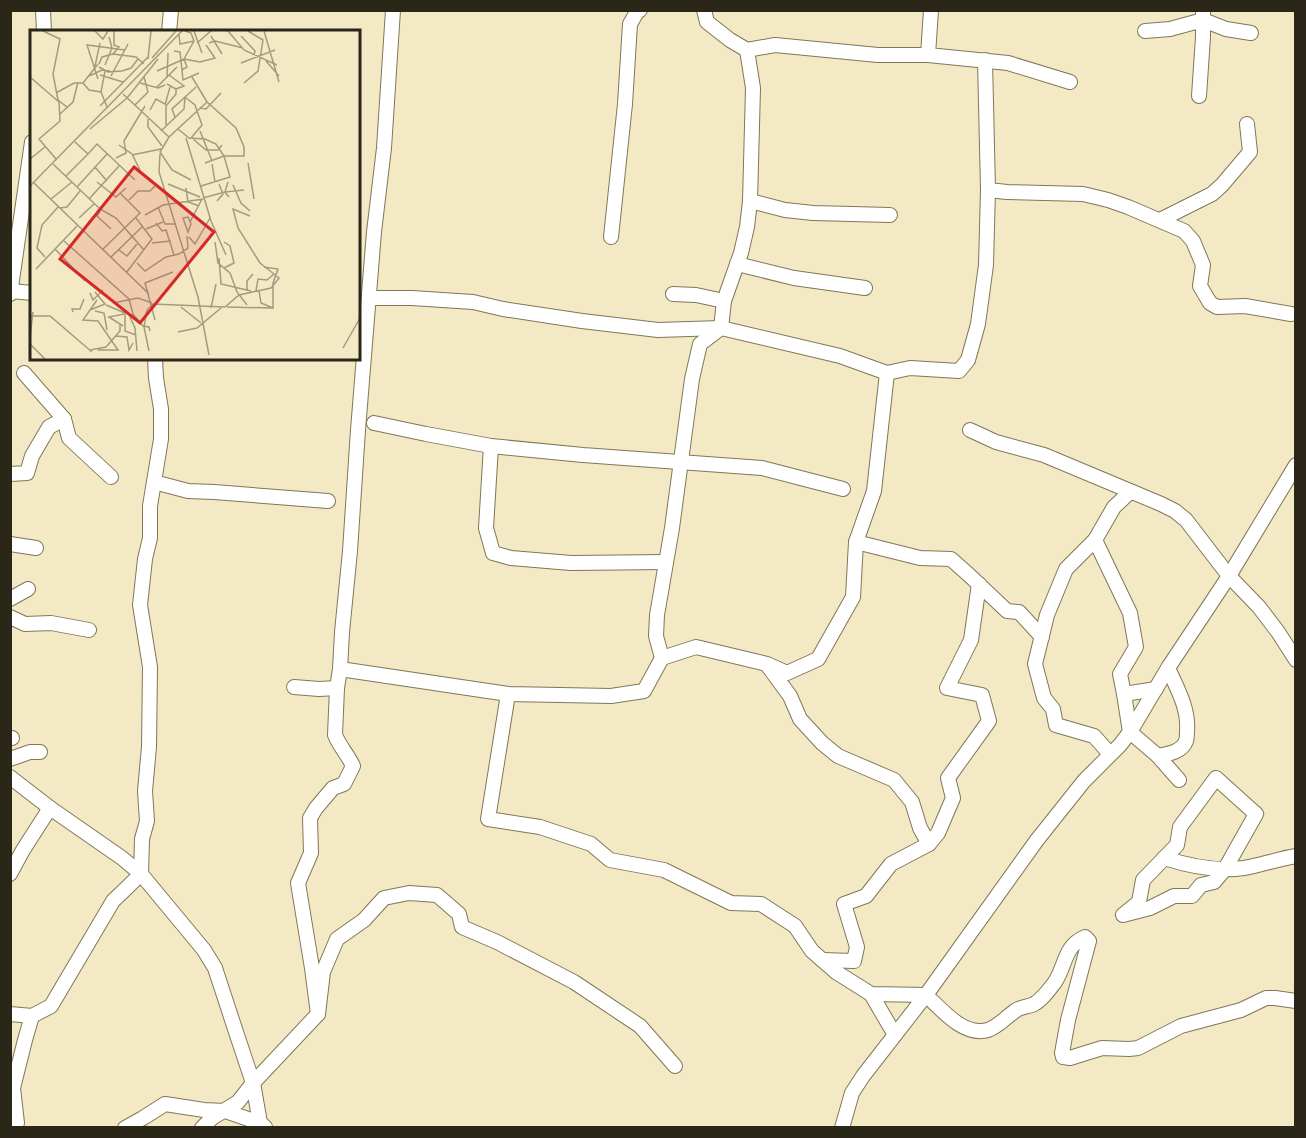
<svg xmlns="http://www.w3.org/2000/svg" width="1306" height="1138" font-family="'Varela Round',sans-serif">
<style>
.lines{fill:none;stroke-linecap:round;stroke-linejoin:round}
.minor-casing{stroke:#7f7756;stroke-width:16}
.minor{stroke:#fff;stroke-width:14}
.inset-road{fill:none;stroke:#a39b80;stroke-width:1.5}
.view{fill:#d62828;fill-opacity:0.15;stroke:#d62828;stroke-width:3}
.inset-edge{fill:none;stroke:#2a2719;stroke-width:3}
</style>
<rect width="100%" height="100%" fill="#f3e9c5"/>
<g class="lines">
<g class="minor-casing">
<g id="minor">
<polyline points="43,10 44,32"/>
<polyline points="931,10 928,55 1008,63 1070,82"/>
<polyline points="1145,31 1170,29 1203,20 1226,29 1251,33"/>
<polyline points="169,32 171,10"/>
<polyline points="747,50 775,45 878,55 928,55"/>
<polyline points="1199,96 1203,37 1203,10"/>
<polyline points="988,190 1007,192 1083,194 1108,200 1128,207 1184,231 1193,241 1203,265 1200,286 1210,303 1217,307 1245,306 1291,314"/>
<polyline points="750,201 785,210 813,213 890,215"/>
<polyline points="1160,220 1212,194 1222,185 1250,152 1247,124"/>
<polyline points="611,237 625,104 630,24 637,12 640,10"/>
<polyline points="737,264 794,278 865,288"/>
<polyline points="11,291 32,293"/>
<polyline points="10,294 32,142"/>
<polyline points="673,294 696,295 724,301"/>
<polyline points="369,298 412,298 473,302 503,309 582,321 658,330 721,328 840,356 887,373 910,368 959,371 968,360 978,324 986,265 988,190 985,60"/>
<polyline points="24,373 64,419 69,438 111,477"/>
<polyline points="374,423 426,434 491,446 583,455 762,468 843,489"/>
<polyline points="970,430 996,442 1044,455 1161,504 1175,511 1186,520 1229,576 1259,607 1278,632 1296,660"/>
<polyline points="491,446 486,528 493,553 511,558 571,563 666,562"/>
<polyline points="10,474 27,473 32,456 49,427 64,419"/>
<polyline points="154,482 188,491 214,492 328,501"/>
<polyline points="1095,540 1130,613 1136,647 1120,674 1124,694"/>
<polyline points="856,542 920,558 951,559 969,575 1007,611 1019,612 1042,637"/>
<polyline points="10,544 36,548"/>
<polyline points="10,599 28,589"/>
<polyline points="10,617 25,624 51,623 89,630"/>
<polyline points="662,658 656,636 657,615 672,528 692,379 700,344 721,328 724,301 741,253 747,227 750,201 753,88 747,50 730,40 707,22 704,10"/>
<polyline points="768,666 790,696 800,719 822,743 838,756 894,780 912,802 920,828 929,844"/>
<polyline points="340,669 508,694 611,696 644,691 662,658 696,647 767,664 787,673 818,659 853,597 856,542 874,491 887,373"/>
<polyline points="294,687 319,689 337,688"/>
<polyline points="1156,689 1124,694 1130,732 1158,756 1179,780"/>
<path d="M508,694L488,819L540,827L591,844L610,860L664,870L731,903L761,904L795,926L812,951L836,972L871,994L926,995C942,1010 964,1037 988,1030C999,1026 1006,1017 1015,1011C1020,1007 1026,1007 1032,1005C1041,1001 1049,990 1055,982C1066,965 1064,946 1085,937L1089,941L1068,1020L1062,1053L1063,1057L1070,1058L1102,1048L1129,1049L1138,1048L1181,1026L1241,1010L1266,998H1275L1296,1001"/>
<polyline points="10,738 12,738"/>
<polyline points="1110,754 1094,736 1056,725 1053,709 1044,698 1035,664 1047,615 1066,569 1095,540 1114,507 1130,492"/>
<path d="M1158,756C1168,754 1182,752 1186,741C1187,738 1187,734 1187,731C1189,709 1177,688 1168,668"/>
<polyline points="10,759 30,752 40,752"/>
<polyline points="10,777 50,808 122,858 141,874 204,950 215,968 235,1029 253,1083 260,1123"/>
<polygon points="1216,778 1256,814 1225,869 1214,882 1201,885 1192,896 1174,896 1150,908 1123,915 1139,902 1143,880 1177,845 1180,827"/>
<path d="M1164,858C1189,866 1217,872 1244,868C1261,865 1278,859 1296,856"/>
<polyline points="10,874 23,850 50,808"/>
<polyline points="822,960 854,961 857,947 844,904 866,896 891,864 929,844 938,833 953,798 948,778 989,721 982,695 947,688 971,640 979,584"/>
<polyline points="871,994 895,1035"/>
<polyline points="10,1014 32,1016 25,1040 13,1088 17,1123 15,1128"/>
<path d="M318,1014L312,968L298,883L311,853L310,818L316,808L333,788L344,784L353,766C348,755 340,747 335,735L337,688L340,669L342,632L350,551L358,430L374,232L384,148L393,10"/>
<polyline points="32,1016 51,1006 113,901 141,874 142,839 147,821 145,791 149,747 150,667 140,605 145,559 150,538 150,506 161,439 161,409 156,378 155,358"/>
<polyline points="125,1128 143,1118 165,1104 204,1110 225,1111 260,1123 265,1127"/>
<polyline points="202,1128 212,1118 238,1102 253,1083 318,1014 323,972 337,939 364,920 384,898 409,893 437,895 459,914 462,927 497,942 574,982 640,1026 675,1066"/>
<polyline points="842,1128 852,1093 863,1076 926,995 1037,840 1084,781 1120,745 1130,732 1168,668 1229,576 1296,465"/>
</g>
</g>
<use href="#minor" class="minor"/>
</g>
<g transform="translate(30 30)">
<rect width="330" height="330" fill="#f3e9c5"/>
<path class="inset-road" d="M13,1L30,9L23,44L28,70L37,77M65,1L73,9L78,1M164,1L172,23M198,1L214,20L247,35M234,1L249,52M149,5L150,14L164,11M181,6L192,24M211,6L225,21L224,25M167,13L181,1M179,13L185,11L213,18M144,21L150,22L152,40L157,37L154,29L164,11L161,3L155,1M83,24L89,17L84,15V1M122,28L146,1M118,29L121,1M236,31L249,46M211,33L245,20M68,34L53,53L59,60L71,62L77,77M69,34L72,27L83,24L106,27L114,34M75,35L82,18L79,7M65,36L70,13M69,37L78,42L92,41L101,38L108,29M152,40L153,50L169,43M127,41L154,29L170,32L185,28L176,15M70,45L93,52M139,45L154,56L146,59M59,46L72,40L80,41M81,46L98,14M0,47L29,72L30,91L9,109L26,129M162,47L177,72M137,48L138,23M68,49L57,15L95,20M110,53L128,58L135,55M214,53L228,41L233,10L218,1M126,58L147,37M71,62L75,41M26,63L44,53H53M93,64L139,107M155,67L165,75L172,95L161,108M105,75L118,62L114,47M135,75L140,57M70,76L118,27M170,78L176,79L191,63M120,80L126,69L135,74M30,84L43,72L48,52M145,87L142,79L166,57M118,89V97L132,116M136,95V76L146,64V59L137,54M60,99L97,68L128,29M148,99L159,108L175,109L186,114L194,126H214V117L206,98L177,72L139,107L130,122L142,140L161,150M131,101L154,79L155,68M170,101L182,131M156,108L181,191L196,225M163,109L176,120H188L192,115M45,112L58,124L67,114L105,150M89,115L102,124L110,140M130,124L129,142L168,267L179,325M102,125L131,119M86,128L96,123L94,111L115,76M0,129L15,117M218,133L224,169M23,134L70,179L86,188L114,220M182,134L185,152M65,137L77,151M36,146L58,124M67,152L86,167L96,158M4,153L119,264M138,154L170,167M203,155L211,173L220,181M0,156L152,1M171,156L200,147L194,126L175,133M47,157L77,124M156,158L158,172L169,176M199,167L195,162L214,160M173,168L195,162L198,152M21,169L42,152M59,169L89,136M99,170L108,161H120L125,156M187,171L193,164L189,154M128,177L135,194H146M30,178L37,177L50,161M70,181L67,186L81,199M115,185L133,175L173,169M158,187L161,194L158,202L153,188ZM49,188L64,174M160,192L172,169M126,193L132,201L136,200L144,225M116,199L133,192M159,207L165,214L180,188M34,211L99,269L103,284M185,212L188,233L200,243L207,262L217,275M194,212L200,216L204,233L194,238M122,213L141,211M25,219L55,251M72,220L110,183L90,163M89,220L97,226L107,214M15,227L7,218L12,195L28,177M81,227L112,197M189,228L191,254L221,261M107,233L115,241L136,227L149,224L158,218L157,206M6,239L47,196M96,243L122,209L106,188M217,260V251L223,244M226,261L228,249L237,250L244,244M229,261L231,273L243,278V253L248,239L234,237M60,263L63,270L73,260M67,270L53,290L68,291L88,320H68M83,273L108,268L122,273M76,275L95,283V301L106,305M151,277L171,293M197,277L243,278M181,278L186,254M60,280L75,274L65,262M65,281L74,283L77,300M43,282L42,279H50L54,269M0,286H20L62,322M125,290L115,253L143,242M93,296L79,287L94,284M148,302L167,298L191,278M86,306L97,307L99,320L103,313M0,308L3,282M0,314L15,329M313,318L330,288M60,320L76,317L90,301V295M107,321L105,298L100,287L103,284L113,296L119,297L120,301M119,321L114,297L117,280L123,274L195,277L209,265L241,258L249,248L230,233L208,198L203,179L220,186"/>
<path class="view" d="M104,137L184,202L110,293L30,229Z"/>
<rect width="330" height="330" class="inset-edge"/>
</g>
<rect width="1306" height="1138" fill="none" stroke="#2a2719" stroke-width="24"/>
</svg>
